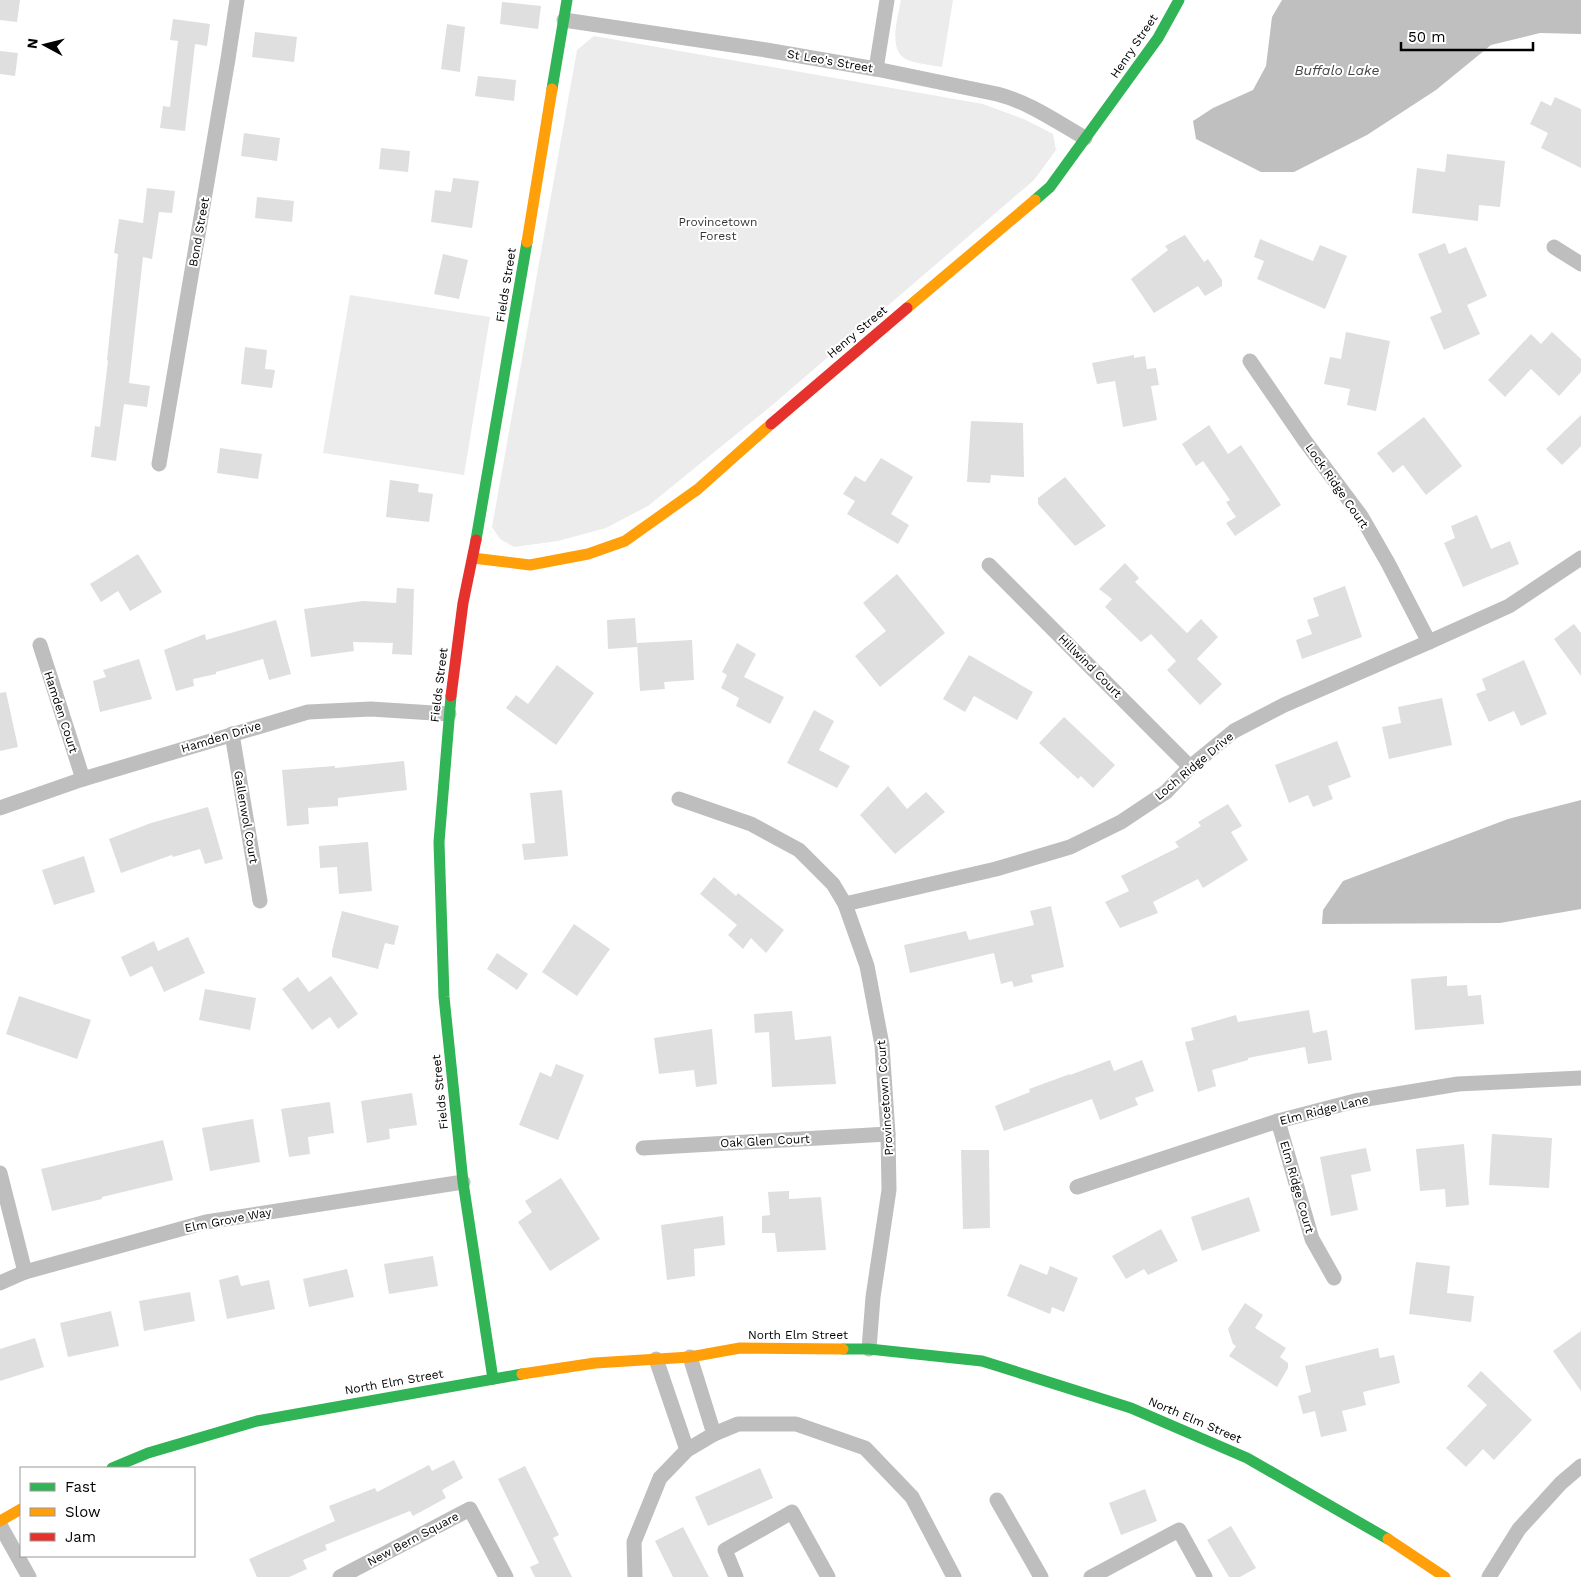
<svg xmlns="http://www.w3.org/2000/svg" width="1581" height="1577" font-family="'Work Sans',sans-serif">
<style>
.green{fill:#ececec}
.water{fill:#bfbfbf}
.building{fill:#dfdfdf}
.lines{fill:none;stroke-linecap:round;stroke-linejoin:round}
.street{stroke:#bebebe;stroke-width:15}
.fast{stroke:#30b455;stroke-width:11}
.slow{stroke:#ff9f0a;stroke-width:11}
.jam{stroke:#e5322d;stroke-width:11}
.labels{text-anchor:middle;dominant-baseline:central;stroke-width:4;stroke-linejoin:round;paint-order:stroke}
.street-label{font-size:12px;fill:#000;stroke:#fff}
.park-label{font-size:12px;fill:#333;stroke:#fff}
.water-label{font-size:14px;font-style:italic;fill:#444;stroke:#fff}
</style>
<rect width="100%" height="100%" fill="#fff"/>
<g class="green">
<path d="M901,0H953L942,67C932,65 920,64 910,61C886,53 898,18 901,0Z"/>
<polygon points="594,36 983,104 1026,120 1053,134 1056,150 1034,180 770,407 648,506 606,528 558,541 514,547 500,539 492,527 577,50"/>
<polygon points="350,295 490,317 464,475 323,453"/>
</g>
<g class="water">
<polygon points="1282,0 1581,0 1581,34 1540,33 1491,45 1436,90 1367,135 1294,172 1261,172 1196,139 1193,121 1213,108 1253,90 1266,66 1272,17"/>
<polygon points="1581,800 1581,909 1500,923 1322,924 1323,910 1343,881 1508,819"/>
</g>
<g class="building">
<polygon points="0,0 20,0 17,22 0,20"/>
<polygon points="502,2 541,6 538,29 500,24"/>
<polygon points="173,19 210,24 207,46 195,44 185,131 160,128 163,106 170,107 178,41 170,40"/>
<polygon points="447,24 465,27 460,72 441,69"/>
<polygon points="255,32 297,37 294,62 252,57"/>
<polygon points="0,51 18,53 15,76 0,74"/>
<polygon points="478,76 516,80 514,101 475,96"/>
<polygon points="1555,97 1581,109 1581,168 1541,148 1548,133 1530,124 1541,101 1551,106"/>
<polygon points="244,133 280,138 277,161 241,156"/>
<polygon points="381,148 410,151 408,172 379,169"/>
<polygon points="1447,154 1505,161 1500,207 1479,205 1478,221 1412,213 1417,168 1445,172"/>
<polygon points="453,178 479,181 472,228 431,222 435,190 451,192"/>
<polygon points="147,188 175,191 172,213 159,212 152,259 143,257 129,383 150,386 147,407 124,404 116,461 91,457 95,426 100,427 108,361 107,360 118,254 114,253 119,219 143,223"/>
<polygon points="257,197 294,201 292,222 255,218"/>
<polygon points="1185,235 1204,262 1208,259 1222,280 1222,286 1205,296 1198,286 1154,313 1131,279 1168,250 1165,246"/>
<polygon points="1260,239 1313,261 1320,245 1347,256 1325,309 1257,279 1264,261 1254,257"/>
<polygon points="1445,243 1449,254 1466,247 1487,296 1467,305 1480,334 1444,350 1430,317 1442,312 1418,254"/>
<polygon points="443,254 468,260 459,299 434,294"/>
<polygon points="1346,332 1390,341 1376,411 1347,405 1350,389 1324,384 1330,357 1341,359"/>
<polygon points="1552,332 1581,359 1581,372 1559,396 1531,369 1505,397 1488,380 1531,334 1541,344"/>
<polygon points="245,347 267,350 265,369 275,370 272,388 241,384"/>
<polygon points="1134,355 1134,358 1145,356 1147,369 1156,368 1159,385 1151,386 1157,420 1123,427 1115,381 1097,384 1092,363"/>
<polygon points="1581,415 1581,446 1562,465 1546,449"/>
<polygon points="1424,417 1462,466 1426,495 1403,465 1393,473 1377,453"/>
<polygon points="971,421 1023,423 1024,477 991,475 990,483 967,482"/>
<polygon points="1209,425 1228,454 1241,445 1281,505 1235,536 1226,523 1236,517 1226,502 1230,500 1203,461 1196,466 1182,444"/>
<polygon points="220,448 262,454 258,479 217,473"/>
<polygon points="881,458 913,477 891,514 909,525 898,544 847,514 855,501 843,494 855,476 865,482"/>
<polygon points="1065,477 1106,526 1075,546 1038,504 1038,498"/>
<polygon points="390,480 419,484 418,492 433,494 429,522 386,517"/>
<polygon points="1477,515 1491,549 1510,541 1519,564 1463,587 1444,543 1455,538 1451,526"/>
<polygon points="138,554 162,592 130,611 118,591 101,602 90,584"/>
<polygon points="1125,563 1139,578 1135,582 1187,633 1201,619 1218,637 1197,659 1222,684 1200,705 1167,670 1176,661 1151,634 1141,642 1105,607 1112,599 1099,589"/>
<polygon points="897,574 945,633 880,687 855,656 886,631 863,603"/>
<polygon points="1345,586 1362,637 1302,659 1296,640 1312,634 1307,620 1319,616 1313,598"/>
<polygon points="397,588 414,589 412,655 392,654 393,643 353,642 354,651 311,657 304,609 363,601 396,603"/>
<polygon points="635,618 637,647 608,649 607,620"/>
<polygon points="276,620 291,674 269,680 263,659 216,672 216,674 193,679 194,686 176,691 164,650 205,634 206,640"/>
<polygon points="1574,624 1581,633 1581,676 1554,639"/>
<polygon points="692,640 694,680 664,682 665,689 640,691 637,643"/>
<polygon points="737,643 756,654 744,677 784,697 770,724 736,706 739,698 721,688 727,675 722,672"/>
<polygon points="969,655 1033,692 1017,720 974,696 965,712 943,699"/>
<polygon points="139,659 152,699 100,712 93,681 106,677 103,670"/>
<polygon points="1524,660 1547,714 1521,726 1514,711 1489,722 1476,694 1486,690 1482,679"/>
<polygon points="557,665 594,693 556,745 506,708 516,695 528,704"/>
<polygon points="6,692 18,747 0,751 0,693"/>
<polygon points="1442,698 1452,745 1389,759 1382,727 1401,723 1398,707"/>
<polygon points="814,710 834,721 819,750 850,766 837,788 787,763"/>
<polygon points="1064,717 1115,765 1093,788 1081,776 1078,779 1039,743"/>
<polygon points="1337,741 1351,777 1328,786 1333,799 1313,807 1308,795 1289,803 1275,765"/>
<polygon points="404,761 407,790 338,798 338,806 308,808 309,824 287,826 282,770 335,766 335,768"/>
<polygon points="888,786 907,809 926,792 945,812 895,854 860,815"/>
<polygon points="562,790 568,856 524,860 522,844 535,843 530,793"/>
<polygon points="1228,804 1242,826 1231,832 1248,860 1203,888 1198,879 1153,902 1158,913 1120,928 1105,902 1129,891 1121,876 1179,847 1175,842 1201,826 1198,822"/>
<polygon points="208,807 223,859 205,864 200,849 173,857 172,855 121,873 109,839 151,823"/>
<polygon points="368,842 372,891 339,894 337,867 320,868 319,846"/>
<polygon points="84,856 95,892 54,905 42,870"/>
<polygon points="714,877 736,896 738,893 784,930 766,953 751,938 743,949 728,935 737,925 700,894"/>
<polygon points="1051,906 1064,967 1031,975 1033,982 1014,987 1012,981 1001,984 994,953 910,973 904,945 966,931 969,940 1034,925 1030,911"/>
<polygon points="342,911 399,926 394,945 385,943 378,969 332,957 332,951"/>
<polygon points="574,924 610,949 577,996 542,972"/>
<polygon points="188,937 205,973 164,992 152,966 130,977 121,957 154,941 158,951"/>
<polygon points="497,953 528,974 517,990 487,969"/>
<polygon points="331,976 358,1014 338,1029 330,1017 312,1030 282,989 298,977 309,992"/>
<polygon points="1447,976 1447,986 1467,985 1468,996 1481,995 1484,1024 1415,1030 1411,979"/>
<polygon points="205,989 256,998 250,1030 199,1020"/>
<polygon points="19,996 91,1020 77,1059 6,1034"/>
<polygon points="1309,1010 1313,1033 1327,1030 1332,1060 1308,1064 1305,1047 1248,1058 1248,1060 1212,1070 1216,1086 1198,1092 1185,1042 1194,1040 1191,1028 1236,1015 1238,1022"/>
<polygon points="792,1011 795,1040 831,1036 836,1084 772,1087 769,1032 755,1033 754,1014"/>
<polygon points="712,1029 717,1084 696,1087 694,1070 659,1074 654,1038"/>
<polygon points="1110,1060 1114,1071 1142,1060 1154,1091 1135,1098 1138,1105 1100,1120 1092,1099 1004,1131 995,1106 1030,1092 1029,1089 1070,1074 1070,1075"/>
<polygon points="556,1064 584,1075 558,1140 519,1125 540,1072 551,1077"/>
<polygon points="412,1093 417,1125 389,1129 390,1139 367,1143 361,1101"/>
<polygon points="330,1102 334,1133 308,1137 310,1154 289,1157 281,1109"/>
<polygon points="253,1119 260,1162 210,1171 202,1128"/>
<polygon points="1492,1134 1552,1138 1549,1188 1489,1185"/>
<polygon points="163,1140 173,1180 102,1197 102,1199 52,1211 41,1169"/>
<polygon points="1464,1144 1469,1205 1446,1207 1445,1189 1420,1191 1416,1149"/>
<polygon points="1366,1148 1371,1171 1351,1175 1358,1210 1331,1216 1320,1157"/>
<polygon points="961,1150 989,1150 990,1228 963,1229"/>
<polygon points="561,1178 600,1239 550,1271 518,1222 532,1212 525,1201"/>
<polygon points="789,1191 789,1199 821,1197 826,1250 777,1252 775,1233 762,1233 762,1216 770,1215 768,1192"/>
<polygon points="1249,1197 1260,1231 1202,1251 1191,1217"/>
<polygon points="723,1216 725,1245 694,1249 695,1276 667,1280 661,1225"/>
<polygon points="1161,1229 1178,1261 1148,1275 1144,1269 1126,1279 1112,1256"/>
<polygon points="433,1256 438,1286 389,1294 384,1264"/>
<polygon points="1416,1262 1450,1266 1447,1293 1474,1296 1471,1322 1409,1314"/>
<polygon points="1020,1264 1047,1275 1050,1266 1078,1278 1064,1312 1052,1307 1050,1314 1007,1296"/>
<polygon points="347,1269 354,1297 309,1307 303,1279"/>
<polygon points="238,1275 241,1286 269,1280 275,1309 227,1319 219,1280"/>
<polygon points="190,1292 195,1321 144,1331 139,1301"/>
<polygon points="1245,1303 1263,1315 1255,1328 1286,1348 1280,1357 1288,1363 1288,1368 1277,1387 1229,1356 1236,1346 1233,1344 1228,1329"/>
<polygon points="111,1311 119,1346 68,1357 60,1323"/>
<polygon points="1581,1331 1581,1391 1553,1351"/>
<polygon points="35,1338 44,1367 0,1381 0,1349"/>
<polygon points="1378,1348 1380,1358 1394,1355 1400,1383 1363,1392 1366,1405 1342,1411 1347,1431 1321,1437 1315,1411 1303,1414 1298,1396 1311,1392 1305,1366"/>
<polygon points="1481,1371 1532,1420 1494,1460 1483,1449 1466,1467 1446,1448 1487,1405 1467,1386"/>
<polygon points="454,1460 463,1478 442,1490 446,1498 413,1516 410,1511 325,1545 327,1550 303,1560 307,1569 289,1577 257,1577 249,1559 335,1521 329,1506 375,1488 377,1492 429,1465 432,1471"/>
<polygon points="525,1466 559,1535 553,1538 572,1577 535,1577 530,1567 539,1563 498,1479"/>
<polygon points="760,1468 773,1498 708,1526 695,1497"/>
<polygon points="1145,1489 1157,1521 1121,1535 1109,1503"/>
<polygon points="1231,1526 1256,1568 1240,1577 1229,1577 1207,1540"/>
<polygon points="683,1527 709,1577 673,1577 655,1541"/>
</g>
<g class="lines">
<g class="street">
<path d="M564,20L766,50L876,69L997,94C1029,102 1057,122 1085,138"/>
<polyline points="876,69 887,0"/>
<polyline points="1554,247 1581,264"/>
<polyline points="1250,361 1305,441 1361,516 1388,563 1429,642"/>
<polyline points="159,464 228,59 237,0"/>
<polyline points="989,565 1190,767"/>
<polyline points="40,645 83,779"/>
<polyline points="232,734 260,901"/>
<polyline points="679,799 751,824 799,850 833,884 845,904 867,966 882,1045 888,1134 889,1190 873,1297 869,1349"/>
<polyline points="0,808 83,779 308,712 371,709 449,714"/>
<polyline points="845,904 996,869 1070,847 1121,822 1166,792 1190,767 1234,731 1284,705 1429,642 1509,606 1581,558"/>
<polyline points="1278,1121 1312,1239 1334,1278"/>
<polyline points="643,1148 888,1134"/>
<polyline points="0,1173 25,1272"/>
<polyline points="1077,1187 1278,1121 1355,1101 1458,1084 1581,1078"/>
<polyline points="0,1283 25,1272 206,1222 463,1182"/>
<polyline points="690,1357 714,1434"/>
<polyline points="656,1359 687,1450"/>
<polyline points="997,1500 1041,1577"/>
<polyline points="0,1525 29,1577"/>
<polyline points="340,1577 470,1509 506,1577"/>
<polyline points="635,1577 634,1542 660,1478 687,1450 714,1434 738,1424 796,1424 865,1448 912,1497 954,1577"/>
<polyline points="736,1577 725,1550 792,1512 828,1577"/>
<polyline points="1091,1577 1179,1530 1205,1577"/>
<polyline points="1489,1577 1519,1529 1561,1483 1581,1466"/>
</g>
<g class="fast">
<polyline points="552,89 567,0"/>
<polyline points="1035,200 1050,187 1158,38 1179,0"/>
<polyline points="476,540 527,242"/>
<polyline points="451,696 439,842 444,997 463,1182 493,1379"/>
<polyline points="843,1349 869,1349 982,1361 1131,1408 1247,1458 1388,1539"/>
<polyline points="112,1468 148,1453 257,1421 522,1374"/>
</g>
<g class="slow">
<polyline points="527,242 552,89"/>
<polyline points="907,308 1035,200"/>
<polyline points="473,558 530,565 588,554 625,541 698,489 771,424"/>
<polyline points="522,1374 595,1363 690,1357 740,1348 843,1349"/>
<polyline points="0,1521 21,1509"/>
<polyline points="1388,1539 1445,1577"/>
</g>
<g class="jam">
<polyline points="771,424 907,308"/>
<polyline points="451,696 463,603 476,540"/>
</g>
</g>
<g class="labels">
<g class="street-label">
<text transform="translate(1134 46) rotate(-56)">Henry Street</text>
<text transform="translate(830 61) rotate(10)">St Leo's Street</text>
<text transform="translate(199 232) rotate(-80)">Bond Street</text>
<text transform="translate(506 285) rotate(-81)">Fields Street</text>
<text transform="translate(857 332) rotate(-40)">Henry Street</text>
<text transform="translate(1337 486) rotate(55)">Lock Ridge Court</text>
<text transform="translate(1090 666) rotate(45)">Hillwind Court</text>
<text transform="translate(439 685) rotate(-83)">Fields Street</text>
<text transform="translate(61 712) rotate(72)">Hamden Court</text>
<text transform="translate(221 737) rotate(-17)">Hamden Drive</text>
<text transform="translate(1194 766) rotate(-40)">Loch Ridge Drive</text>
<text transform="translate(246 817) rotate(80)">Gallenwol Court</text>
<text transform="translate(440 1092) rotate(-96)">Fields Street</text>
<text transform="translate(885 1098) rotate(-94)">Provincetown Court</text>
<text transform="translate(1324 1110) rotate(-14)">Elm Ridge Lane</text>
<text transform="translate(765 1141) rotate(-3)">Oak Glen Court</text>
<text transform="translate(1297 1187) rotate(74)">Elm Ridge Court</text>
<text transform="translate(228 1220) rotate(-11)">Elm Grove Way</text>
<text x="798" y="1335">North Elm Street</text>
<text transform="translate(394 1382) rotate(-10)">North Elm Street</text>
<text transform="translate(1195 1420) rotate(23)">North Elm Street</text>
<text transform="translate(413 1539) rotate(-28)">New Bern Square</text>
</g>
<g class="park-label">
<text x="718" y="222">Provincetown<tspan x="718" dy="14">Forest</tspan></text>
</g>
<g class="water-label">
<text x="1337" y="70">Buffalo Lake</text>
</g>
</g>
<rect x="20" y="1467" width="175" height="90" fill="#ffffff" stroke="#999999"/>
<rect x="30" y="1483" width="25" height="8" fill="#30b455" stroke="#999999"/>
<text x="65" y="1492" font-size="15" fill="#000000">Fast</text>
<rect x="30" y="1508" width="25" height="8" fill="#ff9f0a" stroke="#999999"/>
<text x="65" y="1517" font-size="15" fill="#000000">Slow</text>
<rect x="30" y="1533" width="25" height="8" fill="#e5322d" stroke="#999999"/>
<text x="65" y="1542" font-size="15" fill="#000000">Jam</text>
<g transform="translate(45 45) rotate(277)" stroke="#ffffff" stroke-width="4" paint-order="stroke">
<path d="M0-4L9 19L0 12L-9 19Z" fill="#000000"/>
<text y="-8" font-size="14" font-weight="bold" text-anchor="middle" fill="#000000">N</text>
</g>
<path d="M1401 42v8h132v-8" fill="none" stroke="#000000" stroke-width="2.5"/>
<text x="1408" y="42" font-size="15" fill="#000000" stroke="#ffffff" stroke-width="4" paint-order="stroke">50 m</text>
</svg>
